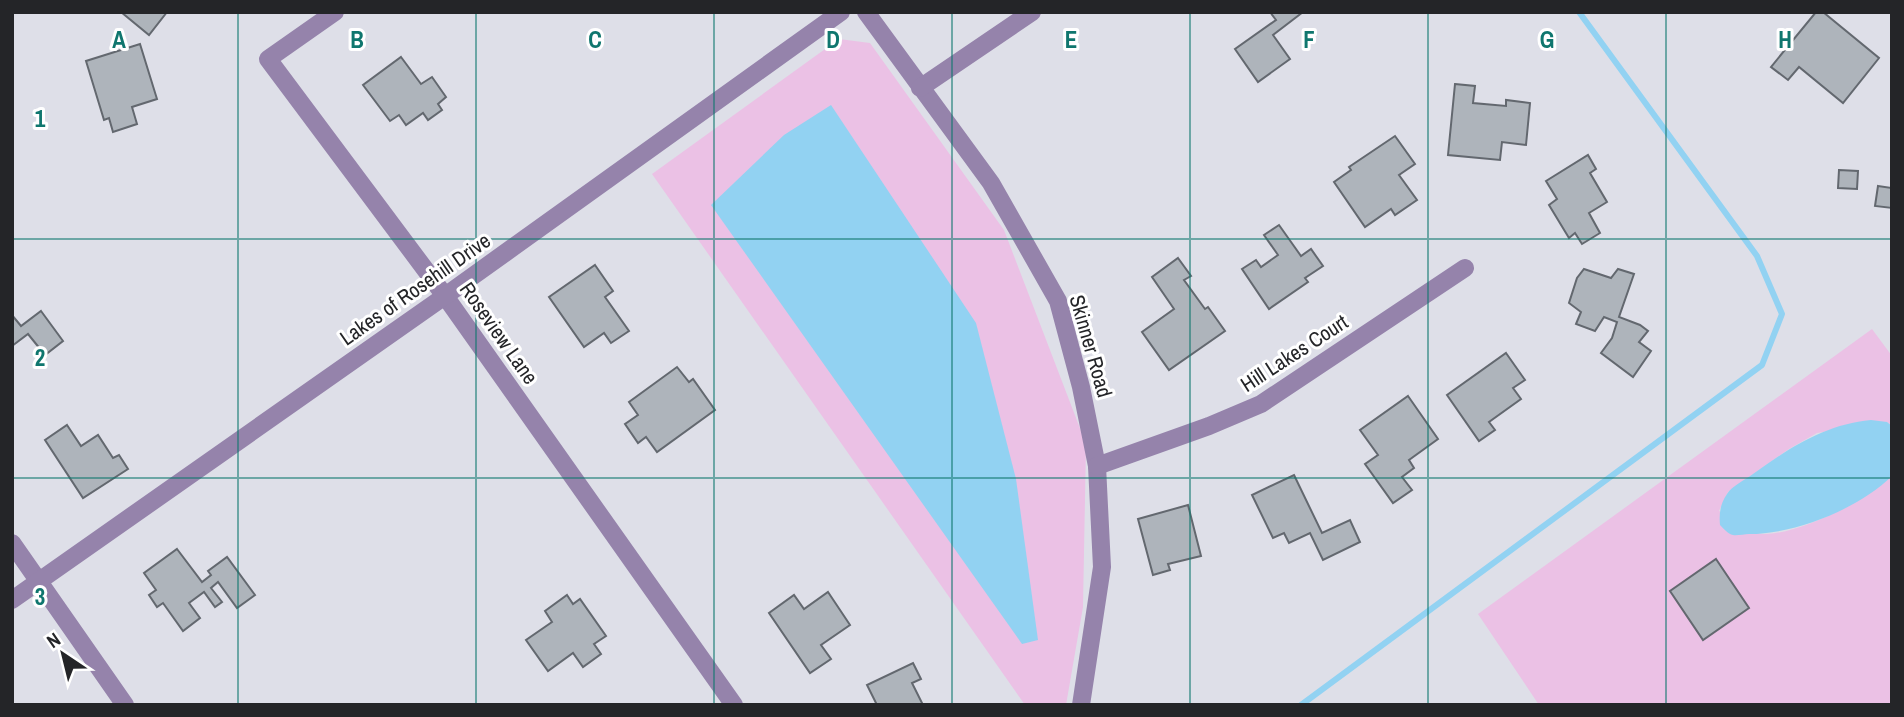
<svg xmlns="http://www.w3.org/2000/svg" width="1904" height="717" font-family="'Archivo Narrow',sans-serif">
<style>
.green{fill:#ebc1e5;fill-rule:evenodd}
.water{fill:#92d2f2}
.lines{fill:none;stroke-linecap:round;stroke-linejoin:round}
.stream{stroke:#92d2f2;stroke-width:6}
.building{fill:#aeb4bb;stroke:#63686f;stroke-width:2}
.minor{stroke:#9583ab;stroke-width:18}
.grid{fill:none;stroke:#0f766e;stroke-width:2;stroke-opacity:0.55}
.labels{text-anchor:middle;dominant-baseline:central;stroke-width:6;stroke-linejoin:round;paint-order:stroke}
.street-label{font-size:21px;fill:#242528;stroke:#fff}
.grid-label{font-size:23px;text-anchor:middle;font-weight:bold;fill:#0f766e;stroke:#fff;stroke-width:6;stroke-linejoin:round;paint-order:stroke}
</style>
<rect width="100%" height="100%" fill="#dedfe8"/>
<g class="green">
<polygon points="839,39 870,43 1004,230 1086,444 1083,607 1066,705 1025,705 652,174"/>
<path d="M1872,329L1892,356V426L1887,422L1817,433L1789,449L1728,492L1719,511C1729,516 1753,534 1763,534C1798,535 1867,500 1892,476V705H1539L1478,614ZM1715,559L1749,608L1703,639L1670,591Z"/>
</g>
<g class="water">
<polygon points="831,105 976,323 1016,479 1038,640 1022,644 711,205 784,135"/>
<path d="M1871,420L1887,422L1892,426V476C1858,509 1796,534 1749,534C1744,534 1737,536 1733,535C1728,534 1723,528 1720,525C1719,514 1720,504 1727,494C1732,486 1745,480 1753,474C1789,448 1826,424 1871,420Z"/>
</g>
<g class="lines">
<polyline class="stream" points="1301,705 1762,365 1782,314 1757,256 1579,12"/>
</g>
<g class="building">
<polygon points="121,12 167,12 149,35"/>
<polygon points="1270,12 1303,12 1273,35 1290,59 1258,82 1235,49 1276,20"/>
<polygon points="1816,12 1823,12 1879,58 1843,103 1799,67 1788,80 1771,67"/>
<polygon points="140,44 157,99 132,107 137,124 113,132 109,118 104,120 86,61"/>
<polygon points="401,57 421,84 432,77 446,97 438,104 442,110 428,120 423,113 406,125 399,115 390,121 363,85"/>
<polygon points="1455,84 1475,86 1473,103 1506,106 1506,100 1530,103 1526,145 1502,142 1500,160 1448,155"/>
<polygon points="1395,136 1415,164 1399,175 1417,200 1395,215 1391,209 1365,227 1334,182 1351,170 1349,167"/>
<polygon points="1588,155 1596,169 1590,173 1607,202 1589,213 1600,233 1582,244 1575,233 1569,238 1549,205 1557,199 1546,181"/>
<polygon points="1839,170 1858,171 1857,189 1838,188"/>
<polygon points="1878,186 1892,188 1892,208 1875,206"/>
<polygon points="1279,225 1301,256 1311,249 1323,266 1305,278 1308,282 1269,309 1242,269 1256,260 1261,267 1278,255 1264,235"/>
<polygon points="1178,258 1191,276 1184,280 1205,309 1208,307 1225,331 1169,370 1142,332 1174,309 1152,277"/>
<polygon points="595,265 613,291 605,297 629,331 611,343 604,333 584,347 549,297"/>
<polygon points="1584,269 1611,278 1618,269 1634,274 1619,317 1640,325 1648,331 1639,342 1651,351 1633,377 1601,353 1612,338 1617,322 1604,317 1595,331 1576,324 1581,312 1569,303 1577,278"/>
<polygon points="41,311 63,341 45,355 28,334 12,346 12,315 21,326"/>
<polygon points="1506,353 1525,380 1513,388 1521,399 1489,422 1495,430 1479,441 1447,395"/>
<polygon points="677,367 689,382 693,379 715,410 657,452 646,437 638,443 625,424 638,415 629,402"/>
<polygon points="1408,396 1438,439 1409,460 1414,468 1402,477 1412,490 1393,503 1365,464 1378,455 1360,430"/>
<polygon points="67,425 81,446 98,435 113,458 119,455 128,469 83,498 45,440"/>
<polygon points="1294,475 1322,533 1350,520 1360,542 1323,560 1310,533 1289,543 1284,533 1273,538 1252,495"/>
<polygon points="1188,505 1201,556 1168,564 1170,570 1153,575 1138,519"/>
<polygon points="177,549 202,582 211,575 208,571 227,557 255,595 237,608 218,582 211,588 222,602 215,607 204,592 189,603 200,618 183,631 163,603 157,607 149,595 156,590 144,573"/>
<polygon points="1716,559 1749,608 1703,640 1670,591"/>
<polygon points="828,592 850,625 821,645 831,659 810,673 769,613 794,595 804,609"/>
<polygon points="567,595 573,604 580,599 606,636 594,644 601,654 583,667 573,653 548,671 526,640 552,622 545,611"/>
<polygon points="913,663 921,679 912,683 923,705 877,705 867,685"/>
</g>
<g class="lines">
<g class="minor">
<polyline points="335,12 268,59 445,296 734,705"/>
<polyline points="866,12 991,183 1058,301 1081,387 1097,466 1102,567 1081,705"/>
<polyline points="920,88 1032,12"/>
<polyline points="1097,466 1209,426 1261,404 1465,268"/>
<polyline points="12,543 125,705"/>
<polyline points="12,600 445,296 841,12"/>
</g>
</g>
<path class="grid" d="M238,12V705M476,12V705M714,12V705M952,12V705M1190,12V705M1428,12V705M1666,12V705M12,239H1892M12,478H1892"/>
<g class="labels">
<g class="street-label">
<text transform="translate(415 289) rotate(-35)">Lakes of Rosehill Drive</text>
<text transform="translate(499 333) rotate(55)">Roseview Lane</text>
<text transform="translate(1091 346) rotate(74)">Skinner Road</text>
<text transform="translate(1294 353) rotate(-33)">Hill Lakes Court</text>
</g>
</g>
<g class="grid-label">
<text x="119" y="48">A</text>
<text x="357" y="48">B</text>
<text x="595" y="48">C</text>
<text x="833" y="48">D</text>
<text x="1071" y="48">E</text>
<text x="1309" y="48">F</text>
<text x="1547" y="48">G</text>
<text x="1785" y="48">H</text>
<text x="40" y="127">1</text>
<text x="40" y="366">2</text>
<text x="40" y="605">3</text>
</g>
<rect width="1904" height="717" fill="none" stroke="#242528" stroke-width="28"/>
<g transform="translate(63 654) rotate(325)" stroke="#ffffff" stroke-width="5" paint-order="stroke">
<path d="M0-5L12 26L0 18L-12 26Z" fill="#242528"/>
<text y="-10" font-size="19" font-weight="bold" text-anchor="middle" fill="#242528">N</text>
</g>
</svg>
